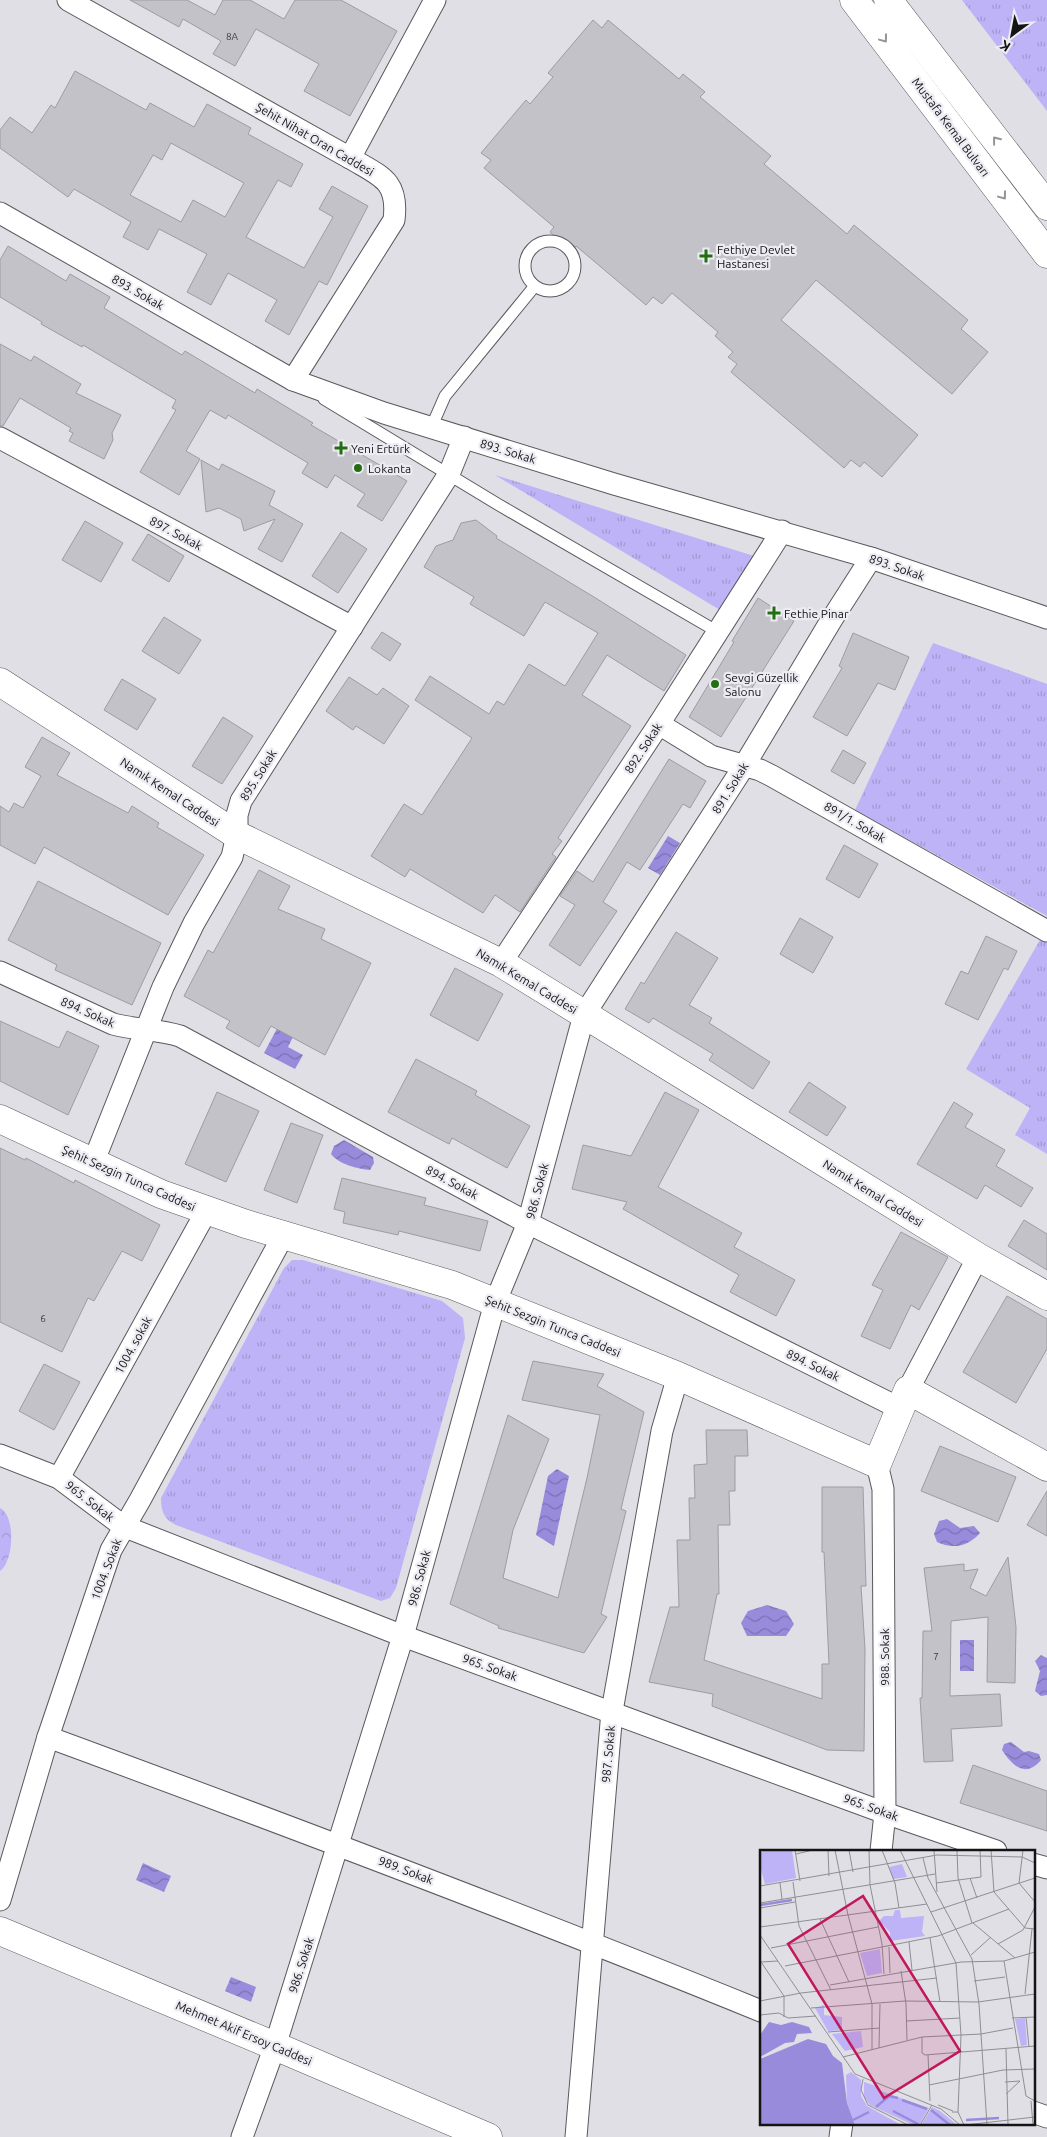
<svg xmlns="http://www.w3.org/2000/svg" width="1047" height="2137" font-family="Ubuntu,sans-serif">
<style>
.grass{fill:url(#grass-tufts)}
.forest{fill:url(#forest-crowns)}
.water{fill:url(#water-waves)}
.building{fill:#c2c2c8;stroke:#9c9ca2;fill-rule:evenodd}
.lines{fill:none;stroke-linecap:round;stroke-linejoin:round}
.lane-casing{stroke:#59595e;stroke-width:13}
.street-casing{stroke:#59595e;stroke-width:23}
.secondary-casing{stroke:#59595e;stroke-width:29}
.lane{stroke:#fff;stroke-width:11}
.street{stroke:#fff;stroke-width:21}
.secondary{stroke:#fff;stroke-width:28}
.oneway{stroke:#959596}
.poi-dot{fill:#226f12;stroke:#edecf3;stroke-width:2}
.labels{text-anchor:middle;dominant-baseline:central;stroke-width:4.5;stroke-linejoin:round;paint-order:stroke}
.number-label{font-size:10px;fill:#404042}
.street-label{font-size:12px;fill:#141416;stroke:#edecf3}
.poi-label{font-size:12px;fill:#141416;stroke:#edecf3;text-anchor:start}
.inset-river{fill:none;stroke:#998bdc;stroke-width:2.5}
.inset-road{fill:none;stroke:#8e8e93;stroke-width:1}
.view{fill:#c2185b;fill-opacity:0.15;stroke:#c2185b;stroke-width:2.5}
.inset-edge{fill:none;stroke:#141416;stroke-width:2.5}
</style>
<defs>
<pattern id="grass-tufts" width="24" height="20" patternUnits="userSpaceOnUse" patternTransform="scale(1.25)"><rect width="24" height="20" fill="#bdb3f6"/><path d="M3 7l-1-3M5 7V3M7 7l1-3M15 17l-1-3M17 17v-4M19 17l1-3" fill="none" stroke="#a299d2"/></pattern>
<pattern id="forest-crowns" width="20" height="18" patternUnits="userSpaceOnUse" patternTransform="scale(1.25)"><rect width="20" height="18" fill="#bdb3f6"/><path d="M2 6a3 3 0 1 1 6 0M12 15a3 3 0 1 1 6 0" fill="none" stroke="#a299d2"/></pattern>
<pattern id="water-waves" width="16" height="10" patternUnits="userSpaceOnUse" patternTransform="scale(1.25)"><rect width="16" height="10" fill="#998bdc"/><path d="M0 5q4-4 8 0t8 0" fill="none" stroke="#7c70b1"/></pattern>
</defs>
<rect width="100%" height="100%" fill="#e0dfe6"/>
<g class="grass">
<polygon points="962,0 1047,0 1047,111"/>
<polygon points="495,475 754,556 720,610"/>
<polygon points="933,643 1047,684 1047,916 855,810"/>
<polygon points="1041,938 1047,942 1047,1154 1015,1135 1030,1108 966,1069"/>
<path d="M292,1260H303L442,1301L463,1318L465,1338L396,1588L390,1598L381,1601L176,1525C164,1519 161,1512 161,1498L284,1268Z"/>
</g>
<path class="forest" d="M0,1508C16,1516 14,1561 0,1571Z"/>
<g class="water">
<polygon points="668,836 680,843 660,875 648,868"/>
<polygon points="281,1021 297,1029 288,1047 303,1055 295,1069 264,1053"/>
<path d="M344,1140L373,1157L374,1163L370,1170C358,1169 338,1164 331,1154L334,1146Z"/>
<polygon points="557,1469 569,1476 554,1546 536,1535 548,1476"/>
<path d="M947,1519L960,1528L974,1526L980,1533C969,1546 953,1550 937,1542L934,1534L939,1521Z"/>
<polygon points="767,1605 786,1611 794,1624 786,1636 747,1636 741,1623 748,1611"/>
<rect x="960" y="1640" width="14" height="31"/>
<polygon points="1041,1655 1047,1658 1047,1695 1041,1696 1035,1691 1040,1671 1035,1661"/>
<path d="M1011,1742L1024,1752L1029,1751L1039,1754L1041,1760C1025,1779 1012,1765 1002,1750L1004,1744Z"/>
<polygon points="143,1863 171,1876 164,1892 136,1880"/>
<polygon points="231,1977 256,1987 251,2002 225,1991"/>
</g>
<g class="building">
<polygon points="130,0 187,0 215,15 223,0 250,0 284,19 295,0 341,0 397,31 350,116 304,91 319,64 256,29 235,66 213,54 221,41 183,19 179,27"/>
<polygon points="593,20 602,28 608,20 679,79 683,74 705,92 700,97 771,156 764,164 847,234 854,225 968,320 961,329 988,352 952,394 816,280 781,320 918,435 882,477 864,462 860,467 851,460 844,468 731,372 737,364 728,357 733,352 715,336 718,332 672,293 662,304 653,297 646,305 576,246 571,251 550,232 554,227 484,168 491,160 481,153 526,100 530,104 553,77 548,73"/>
<path d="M75,71L146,110L150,103L194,127L207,104L251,128L248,134L303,164L291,187L278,180L246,237L304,268L333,217L319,209L332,186L368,206L327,285L319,281L289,335L265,321L277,300L228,273L211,305L187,292L207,254L159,229L148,250L123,237L131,222L74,189L68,197L0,148V130L10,117L32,133L51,105L55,108ZM171,143L244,183L225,217L193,200L181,222L130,195L153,155L162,160Z"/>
<polygon points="8,246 66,281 70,274 110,297 104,308 182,355 185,351 255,393 257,389 313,423 311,425 407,481 382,521 357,506 365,494 335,475 327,488 302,473 308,463 228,415 226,419 210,410 186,451 200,459 179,495 140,472 176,410 172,408 176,400 83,345 82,347 41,324 42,322 0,297 0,260"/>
<polygon points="0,344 31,361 34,356 81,384 76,393 121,415 112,433 113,440 104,459 69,441 73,433 69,431 71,428 20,398 3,426 0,426"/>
<polygon points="201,460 219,470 222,464 275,491 269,505 303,524 282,562 258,549 275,519 244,531 241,519 219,508 206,512"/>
<polygon points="476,520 497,536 496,538 594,597 686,655 664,691 607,655 582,695 631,726 558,838 562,841 552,854 556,857 520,912 495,895 483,913 410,869 405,877 371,856 404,804 422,815 472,738 415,700 430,676 489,714 497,701 504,705 529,664 565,686 598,633 545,602 524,636 470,604 474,597 424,567 436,546 453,540 461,523"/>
<polygon points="85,521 123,543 101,582 62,560"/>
<polygon points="341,532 367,549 338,593 312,576"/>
<polygon points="148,534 184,556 169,582 132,560"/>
<polygon points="758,598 794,621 721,737 689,717 734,642 732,641"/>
<polygon points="164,617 201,640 179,674 142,651"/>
<polygon points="382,632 401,644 390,661 371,648"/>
<polygon points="853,633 909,657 895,690 878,683 847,736 813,717 842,668 839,666"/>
<polygon points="349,677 377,695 383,688 409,706 384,744 356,726 353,730 326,711"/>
<polygon points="122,679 156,699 137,730 104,710"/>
<polygon points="223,717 253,736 222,784 192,766"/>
<polygon points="42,737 70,753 57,775 128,813 132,806 159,823 157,827 204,855 168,915 44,847 35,864 0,845 0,806 9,812 14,803 23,808 41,776 25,767"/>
<polygon points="843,750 866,763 854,784 831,771"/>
<polygon points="669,759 706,781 690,808 683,804 640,870 627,862 603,902 617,911 580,966 549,945 575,905 560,896 577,871 593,882"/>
<polygon points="844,845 878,864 859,898 826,879"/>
<polygon points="259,870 290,886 278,909 325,929 321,939 371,963 325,1055 271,1026 259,1047 226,1028 230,1021 184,996 208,950 213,953"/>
<polygon points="38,881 161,943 132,1005 55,970 57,965 8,940"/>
<polygon points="800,918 833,937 813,973 780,954"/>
<polygon points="676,932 718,958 689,1005 712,1018 709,1023 770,1062 753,1089 709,1060 713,1054 653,1018 649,1023 625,1009 641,982 644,984"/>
<polygon points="986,936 1017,951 1008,970 1004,968 978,1020 945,1004 961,971 968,974"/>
<polygon points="455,968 503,994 478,1041 430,1015"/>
<polygon points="0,1021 59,1048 67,1031 99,1046 68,1115 0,1081"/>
<polygon points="416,1059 477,1091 475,1095 530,1126 507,1168 452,1138 449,1144 388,1112"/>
<polygon points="809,1082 846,1107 827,1136 789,1112"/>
<polygon points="217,1092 259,1111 226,1182 185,1164"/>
<polygon points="665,1092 699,1110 658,1187 742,1233 734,1247 795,1280 776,1316 730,1292 739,1275 623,1209 627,1202 572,1189 583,1145 631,1156"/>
<polygon points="954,1102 973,1114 965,1127 1005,1150 996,1166 1033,1188 1021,1207 985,1185 977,1199 917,1164"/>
<polygon points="291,1123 323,1135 297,1203 264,1190"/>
<polygon points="0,1148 25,1160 26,1158 74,1183 75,1180 160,1225 142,1261 122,1251 94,1301 88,1298 62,1352 0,1322"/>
<polygon points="342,1178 426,1198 424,1205 488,1221 480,1251 399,1231 398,1235 343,1223 345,1212 334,1209"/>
<polygon points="1024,1220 1047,1234 1047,1270 1008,1246"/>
<polygon points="901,1232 948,1257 919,1310 911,1305 890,1349 861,1336 883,1290 872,1285"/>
<polygon points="1007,1296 1047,1319 1047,1349 1016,1403 963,1372"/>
<polygon points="533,1361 604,1374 597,1386 644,1412 621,1509 626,1511 601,1614 607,1617 584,1653 498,1628 499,1626 450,1604 508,1415 549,1439 513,1530 503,1578 558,1598 587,1478 600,1415 522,1400"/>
<polygon points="44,1364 80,1382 54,1430 19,1411"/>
<polygon points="706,1430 747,1430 748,1456 735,1456 735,1491 729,1491 730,1525 718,1525 719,1594 717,1594 704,1660 822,1699 822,1664 829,1664 824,1552 822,1552 822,1487 863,1487 866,1586 861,1586 865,1649 864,1751 827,1750 712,1706 713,1694 649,1682 670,1607 679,1607 677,1540 690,1540 689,1498 695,1498 694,1465 707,1464"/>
<polygon points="940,1446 1016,1477 998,1522 921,1491"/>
<polygon points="1047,1491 1047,1536 1027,1525"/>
<polygon points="1008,1557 1016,1627 1015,1683 987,1682 988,1617 951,1621 950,1696 1000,1694 1002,1726 951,1729 953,1761 924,1762 920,1698 922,1698 923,1631 932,1631 924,1568 964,1564 964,1571 978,1569 970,1588 986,1596"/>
<polygon points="973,1765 1047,1791 1047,1831 960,1803"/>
</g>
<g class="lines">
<g class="lane-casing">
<g id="lane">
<circle cx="550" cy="266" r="25"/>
<polyline points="324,399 499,505 718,632"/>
<polyline points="431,428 445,396 534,287"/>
</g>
</g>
<g class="street-casing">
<g id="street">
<path d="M68,0L350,158C380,176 399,180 394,220L293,380"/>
<polyline points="350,158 435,0"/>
<polyline points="0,213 293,380 384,413 614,484 871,558 1047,618"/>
<polyline points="0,438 352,627"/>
<polyline points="659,724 711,756 760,770 772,776 1047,931"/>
<polyline points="501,963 659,724 782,531"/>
<path d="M0,972L113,1024C135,1030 158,1029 180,1036L528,1223L899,1408"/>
<polyline points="93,1163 163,987 194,923 232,857 237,835 237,815 241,801 449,474 464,437"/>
<polyline points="908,1390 978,1257"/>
<polyline points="0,1455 59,1478 123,1526 403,1636 885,1813 996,1851"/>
<polyline points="877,1464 883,1489 885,1813 881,1851"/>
<polyline points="59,1478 206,1212"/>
<path d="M48,1737C287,1825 525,1915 761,2011"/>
<polyline points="1033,1864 1047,1868"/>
<polyline points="0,1900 48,1737 111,1550 140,1500 283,1236"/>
<polyline points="1033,2112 1047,2117"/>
<polyline points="242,2137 275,2046 403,1636 495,1303 528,1223 584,1015 744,766 832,619 871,558"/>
<polyline points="576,2137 612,1711 662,1431 678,1376"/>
<polyline points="840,2137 842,2123"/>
</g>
</g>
<g class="secondary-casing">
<g id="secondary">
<polyline points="854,0 1047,254"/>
<polyline points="888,0 1047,206"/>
<polyline points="0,682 237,835 501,963 978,1257 1047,1296"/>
<polyline points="0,1119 161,1194 246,1224 452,1285 678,1376 877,1464 908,1390 1047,1467"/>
<polyline points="0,1931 275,2046 488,2137"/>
</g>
</g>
<use href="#lane" class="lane"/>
<use href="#street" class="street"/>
<use href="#secondary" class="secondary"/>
</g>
<defs><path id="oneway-chevron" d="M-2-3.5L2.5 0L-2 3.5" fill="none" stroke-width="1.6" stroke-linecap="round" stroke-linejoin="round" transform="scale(1.25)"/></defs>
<g class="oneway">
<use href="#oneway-chevron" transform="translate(884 39) rotate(53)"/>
<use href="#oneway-chevron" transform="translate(996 140) rotate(-128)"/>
<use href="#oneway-chevron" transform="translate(1003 196) rotate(53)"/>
</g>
<g class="poi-dot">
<path d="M703.5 248.5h5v5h5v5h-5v5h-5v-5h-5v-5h5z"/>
<path d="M338.5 440.5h5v5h5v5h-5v5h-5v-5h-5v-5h5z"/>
<circle cx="358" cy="468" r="5"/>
<path d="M771.5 605.5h5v5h5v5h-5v5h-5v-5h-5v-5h5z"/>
<circle cx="715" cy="684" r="5"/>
</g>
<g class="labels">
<g class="number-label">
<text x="232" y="36">8A</text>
<text x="43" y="1318">6</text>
<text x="936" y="1656">7</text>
</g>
<g class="street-label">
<text transform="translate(951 127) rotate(53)">Mustafa Kemal Bulvarı</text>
<text transform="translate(315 139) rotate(30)">Şehit Nihat Oran Caddesi</text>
<text transform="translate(138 292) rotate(30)">893. Sokak</text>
<text transform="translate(508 451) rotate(17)">893. Sokak</text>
<text transform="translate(176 533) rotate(28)">897. Sokak</text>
<text transform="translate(897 567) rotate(19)">893. Sokak</text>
<text transform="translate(643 748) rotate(-57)">892. Sokak</text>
<text transform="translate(258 775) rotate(-58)">895. Sokak</text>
<text transform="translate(730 788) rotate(-58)">891. Sokak</text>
<text transform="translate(170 792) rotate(33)">Namık Kemal Caddesi</text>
<text transform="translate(855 822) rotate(30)">891/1. Sokak</text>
<text transform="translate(527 981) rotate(31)">Namık Kemal Caddesi</text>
<text transform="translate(88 1012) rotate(24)">894. Sokak</text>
<text transform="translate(129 1178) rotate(24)">Şehit Sezgin Tunca Caddesi</text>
<text transform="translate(452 1182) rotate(28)">894. Sokak</text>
<text transform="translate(537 1191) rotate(-75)">986. Sokak</text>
<text transform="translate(873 1193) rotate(32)">Namık Kemal Caddesi</text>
<text transform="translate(553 1326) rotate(22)">Şehit Sezgin Tunca Caddesi</text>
<text transform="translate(133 1345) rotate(-61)">1004. sokak</text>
<text transform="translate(813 1365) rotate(26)">894. Sokak</text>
<text transform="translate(90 1501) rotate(38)">965. Sokak</text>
<text transform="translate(106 1569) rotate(-69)">1004. Sokak</text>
<text transform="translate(419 1578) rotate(-75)">986. Sokak</text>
<text transform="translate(884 1657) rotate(-90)">988. Sokak</text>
<text transform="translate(490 1667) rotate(20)">965. Sokak</text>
<text transform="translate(608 1754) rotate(-85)">987. Sokak</text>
<text transform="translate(871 1807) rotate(20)">965. Sokak</text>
<text transform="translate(406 1870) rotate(21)">989. Sokak</text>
<text transform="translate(301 1965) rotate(-72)">986. Sokak</text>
<text transform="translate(244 2033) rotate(23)">Mehmet Akif Ersoy Caddesi</text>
</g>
<g class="poi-label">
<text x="717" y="249">Fethiye Devlet<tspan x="717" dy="14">Hastanesi</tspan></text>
<text x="351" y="448">Yeni Ertürk</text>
<text x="368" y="468">Lokanta</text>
<text x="784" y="613">Fethie Pinar</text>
<text x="725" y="677">Sevgi Güzellik<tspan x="725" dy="14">Salonu</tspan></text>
</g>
</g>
<g transform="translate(760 1850)">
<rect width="275" height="275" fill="#e0dfe6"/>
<path d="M4,0H32L36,28L5,34L0,16V3ZM120,99L122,123L107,126L100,103ZM64,155V165L82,167V180L68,181L55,158ZM265,168L267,195L261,196L255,169ZM101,181L103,197L85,201L72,184ZM91,222L101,230V246L107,256L141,275H95L87,253L86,225ZM104,232L116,236L118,240L169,258L159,275H153L110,255L104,247ZM172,257L180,261L197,275H161Z" fill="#bdb3f6"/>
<path d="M142,14L147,27L133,29L129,17ZM135,60H140L141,68L164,66L162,82L165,86L130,91V82L119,71L124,66H133Z" fill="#bdb3f6"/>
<path d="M9,172L21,175L32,172L49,177L52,183L37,184L34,192L25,193L0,207V185ZM48,189L66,194L73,206L82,213L87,253L95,275H0V209Z" fill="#998bdc"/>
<path class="inset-river" d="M0,55L32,50M142,250L167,259M116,257L129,246L138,248M171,260L190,275M133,261L158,274M93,270L109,262M206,270L239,268"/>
<path class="inset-road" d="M35,0L40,31M68,0L69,26M75,0L88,65L112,154V200M89,0L93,22M109,0L110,35L122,94L124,124M122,0L135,33L139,58M140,0L196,113L201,185L198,262M174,0L177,42M197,0L198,28L212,73M231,0L234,42L265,78L275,79M263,0L259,33L275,52M36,4L53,0M163,8L168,28L212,109L219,154L227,275M210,28L217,48M33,32L39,76L71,140M20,33L22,49M176,33L221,27L220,0M0,36L177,5L262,7L275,13M0,53L175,24M0,58L35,52M171,62L275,28M60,69L89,132M213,73L255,108M0,77L167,54M0,85L95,224L181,259L200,275M170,88L180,152M149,92L152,120M238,94L263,80L275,57M129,97L130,123M11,98L118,77M211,105L231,87M244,111L266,246L275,251M1,112L24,146V167M1,112L18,111M25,116L178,86L249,59M141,121L146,154L147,190M214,131L245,127M70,135L201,112L244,111L275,102M265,144L272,79M0,151L41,143L177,128M51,158L145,151L218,152L275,144M0,165L19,163L28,168L56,166M266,167L269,197M252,168L275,167M146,171L200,168M68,182L120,178M162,187V203L165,205L275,196M119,198L120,154M246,199L248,275M168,205L170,251M83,207L162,187L221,184L253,178M103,229L101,240L108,255L148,275M245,232L260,231M169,235L243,220L275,219M246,244L260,231M271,251L273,275M178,255L193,261M192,262H198L204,275M160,275L172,255M205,275L275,267"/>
<path class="view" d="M103,46L200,201L124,248L28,94Z"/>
<rect width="275" height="275" class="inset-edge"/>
</g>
<g transform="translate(1012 35) rotate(212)" stroke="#edecf3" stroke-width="4" paint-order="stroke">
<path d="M0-4L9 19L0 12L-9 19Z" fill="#141416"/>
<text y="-8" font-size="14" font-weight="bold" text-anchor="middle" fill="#141416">K</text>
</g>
</svg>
